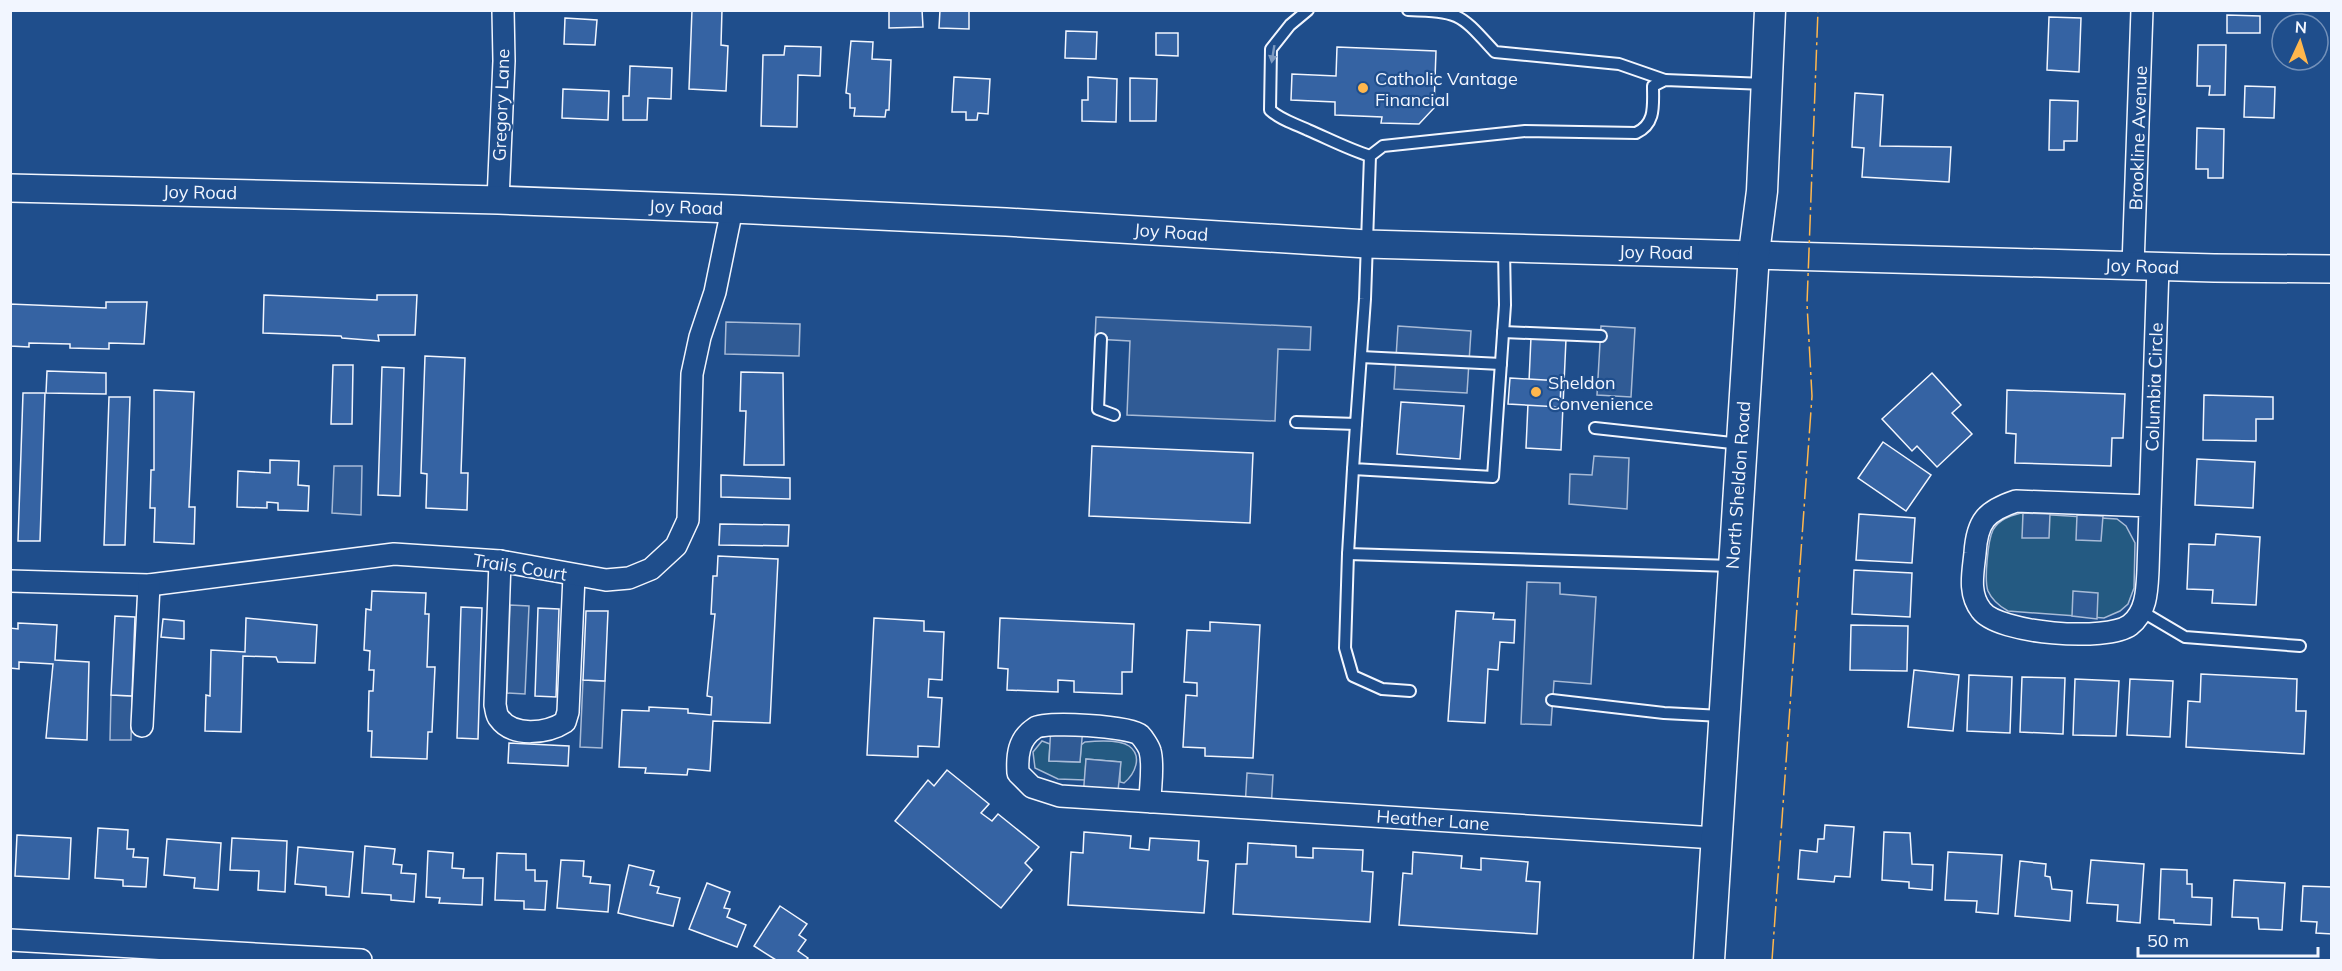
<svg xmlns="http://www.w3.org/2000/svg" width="2342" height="971" font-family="Mulish,sans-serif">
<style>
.green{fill:#245a82;stroke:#a8bbd7;stroke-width:1.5}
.parking{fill:#305b95;stroke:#a8bbd7;stroke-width:1.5}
.building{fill:#3563a3;stroke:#f2f6ff;stroke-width:1.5}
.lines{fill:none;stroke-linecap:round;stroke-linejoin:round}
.service-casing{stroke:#f2f6ff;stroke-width:14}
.minor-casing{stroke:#f2f6ff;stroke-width:24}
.tertiary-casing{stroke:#f2f6ff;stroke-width:30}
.secondary-casing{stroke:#f2f6ff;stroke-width:33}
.service{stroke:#1f4e8c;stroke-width:10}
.minor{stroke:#1f4e8c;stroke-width:21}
.tertiary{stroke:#1f4e8c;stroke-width:27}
.secondary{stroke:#1f4e8c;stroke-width:30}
.power{stroke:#ffb74d;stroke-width:1.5;stroke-dasharray:21 4.5 3 4.5;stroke-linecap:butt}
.oneway{fill:#7e9ac0}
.poi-dot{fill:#ffb74d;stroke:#1f4e8c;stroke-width:2}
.labels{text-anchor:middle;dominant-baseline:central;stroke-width:4.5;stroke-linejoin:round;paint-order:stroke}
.poi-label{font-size:18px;fill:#f2f6ff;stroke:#1f4e8c;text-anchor:start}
.street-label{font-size:18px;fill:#f2f6ff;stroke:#1f4e8c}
</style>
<rect width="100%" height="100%" fill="#1f4e8c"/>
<g class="green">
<path d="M2021,513L2117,519L2126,526L2135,543L2134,588L2128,604L2120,611L2104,618L2008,611C1999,606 1992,600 1988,591C1984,580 1988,540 1993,530C1999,519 2010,516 2021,513Z"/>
<path d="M1042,741L1050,744L1049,761L1080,762L1081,745L1085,742C1096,741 1119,739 1129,746C1143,756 1135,774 1124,783L1120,782V762L1086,759L1085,780L1058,779L1035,768L1033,752Z"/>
</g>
<g class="parking">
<polygon points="1096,317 1311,327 1310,350 1278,349 1275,421 1127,415 1130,341 1095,339"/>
<polygon points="726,322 800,324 799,356 725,354"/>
<polygon points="1398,326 1471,331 1467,393 1394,389"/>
<polygon points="1601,326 1635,328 1631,397 1597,395"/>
<polygon points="1594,456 1629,458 1627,509 1569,504 1570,474 1592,475"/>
<polygon points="334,466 362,466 361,515 332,513"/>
<polygon points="2023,513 2050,514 2049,538 2022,538"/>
<polygon points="2077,515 2103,516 2101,541 2076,540"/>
<polygon points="1527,582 1560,583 1560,594 1596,597 1591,684 1554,681 1551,725 1521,724"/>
<polygon points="2073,591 2098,593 2097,619 2072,616"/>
<polygon points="510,605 529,606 525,694 507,693"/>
<polygon points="583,680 605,681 602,748 580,747"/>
<polygon points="111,695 132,696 131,740 110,740"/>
<polygon points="1051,725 1083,727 1080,762 1049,761"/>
<polygon points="1086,759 1121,762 1117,800 1083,797"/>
<polygon points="1247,773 1273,775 1271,810 1245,808"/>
</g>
<g class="building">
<polygon points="692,10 722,10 721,45 728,46 726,91 689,89"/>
<polygon points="889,10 922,10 923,27 889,28"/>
<polygon points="940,10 969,10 969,29 939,28"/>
<polygon points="2227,15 2260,16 2260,33 2227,33"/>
<polygon points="2049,17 2081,18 2079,72 2047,70"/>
<polygon points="565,18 597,20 595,45 564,44"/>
<polygon points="1066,31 1097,32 1096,59 1065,58"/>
<polygon points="1156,33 1178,33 1178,56 1156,55"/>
<polygon points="851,41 873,42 872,59 891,60 889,110 886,110 885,117 854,116 855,108 850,108 850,94 846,93"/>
<polygon points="2198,45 2226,45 2225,95 2209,95 2210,86 2197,86"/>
<polygon points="785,46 821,47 820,76 798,75 797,127 761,126 763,55 784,55"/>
<polygon points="1337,47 1436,51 1434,108 1419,124 1381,123 1382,117 1335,115 1335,102 1291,100 1292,74 1336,76"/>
<polygon points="630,66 672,68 671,99 648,98 647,120 623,120 623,96 629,96"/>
<polygon points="954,77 990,79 988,114 978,113 977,120 966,120 966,112 952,112"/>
<polygon points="1088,77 1117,79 1116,122 1082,121 1082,100 1088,100"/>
<polygon points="1130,78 1157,79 1156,121 1130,121"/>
<polygon points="2245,86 2275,87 2274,118 2244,117"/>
<polygon points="563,89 609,91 608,120 562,118"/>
<polygon points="1855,93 1883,95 1880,146 1951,147 1949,182 1862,177 1864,148 1852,147"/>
<polygon points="2050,100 2078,101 2077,141 2064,141 2064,150 2049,150"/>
<polygon points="2197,128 2224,129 2223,178 2208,178 2208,169 2196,169"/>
<polygon points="264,295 377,300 377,295 417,295 415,335 378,335 379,341 342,338 341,336 263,333"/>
<polygon points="106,302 147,302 144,344 109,343 109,349 70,348 70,344 29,343 29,347 10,346 10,304 106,308"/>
<polygon points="1531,337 1566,339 1561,450 1526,448"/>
<polygon points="425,356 465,358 461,473 468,473 467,510 426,508 427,474 421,473"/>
<polygon points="333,365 353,365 352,424 331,424"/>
<polygon points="382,367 404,368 400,496 378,495"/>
<polygon points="47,371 106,373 106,394 46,393"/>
<polygon points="741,372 783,373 784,465 744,465 746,411 740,411"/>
<polygon points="1932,373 1961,405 1952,413 1972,434 1937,467 1917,446 1912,451 1882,419"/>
<polygon points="1510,378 1561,381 1560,407 1508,404"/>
<polygon points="154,390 194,392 189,507 195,507 194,544 154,542 155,508 150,508 151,470 154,470"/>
<polygon points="2007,390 2125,394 2123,438 2112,438 2111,466 2015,463 2016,434 2006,433"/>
<polygon points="23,393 45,393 40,541 18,541"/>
<polygon points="2204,395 2273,397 2273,419 2256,419 2256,441 2203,440"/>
<polygon points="109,397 130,397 125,545 104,545"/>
<polygon points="1401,402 1464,406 1460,459 1397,454"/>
<polygon points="1883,442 1931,475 1906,511 1858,478"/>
<polygon points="1092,446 1253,453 1250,523 1089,516"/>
<polygon points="2197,459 2255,462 2253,508 2195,505"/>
<polygon points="270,460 299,461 298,485 309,486 308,511 278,510 278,503 267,502 267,508 237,507 238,471 270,473"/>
<polygon points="721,475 790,478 790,499 721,497"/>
<polygon points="1859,514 1915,518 1912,563 1856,560"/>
<polygon points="720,524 789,525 788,546 719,545"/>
<polygon points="2216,534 2260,537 2256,605 2212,603 2213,590 2187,589 2189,544 2215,545"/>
<polygon points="718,556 778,559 770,723 713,721 710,771 688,769 687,775 645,773 646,768 619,767 622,710 649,711 649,707 688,709 688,713 711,715 712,697 707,696 715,614 711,614 713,576 717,576"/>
<polygon points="1854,570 1912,573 1910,617 1852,614"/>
<polygon points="372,591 426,593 425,614 429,614 427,667 435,667 432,732 428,732 427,759 371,757 372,731 368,731 369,691 373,691 374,670 369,670 370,651 364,650 366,609 371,610"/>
<polygon points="461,607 482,608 478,739 457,738"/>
<polygon points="538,608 559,609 556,697 535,696"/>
<polygon points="586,611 608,611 605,681 583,680"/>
<polygon points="1456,611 1494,613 1493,619 1515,620 1514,643 1500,642 1498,670 1488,669 1485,723 1448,721"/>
<polygon points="115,616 135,617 132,696 111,695"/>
<polygon points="246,618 317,625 315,663 278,662 276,657 243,656 241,732 205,731 206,695 210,696 211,650 245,652"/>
<polygon points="874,618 924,621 924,631 944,632 942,680 929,679 928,697 942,698 939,747 918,746 918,757 867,755"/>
<polygon points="1000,618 1134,624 1132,672 1122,672 1122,694 1074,692 1074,681 1058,680 1058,692 1007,690 1008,669 998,668"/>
<polygon points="163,619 184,621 184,639 161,637"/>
<polygon points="1210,622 1260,625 1253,758 1205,756 1205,748 1183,747 1186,695 1197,696 1197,683 1184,682 1187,630 1210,631"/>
<polygon points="18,623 57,625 55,660 89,662 87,740 46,738 53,664 19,662 19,669 10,668 10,628 18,629"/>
<polygon points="1851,625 1908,626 1907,671 1850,670"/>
<polygon points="1914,670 1959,675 1953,731 1908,727"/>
<polygon points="2201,674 2297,679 2296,711 2306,711 2304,754 2186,747 2188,701 2200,702"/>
<polygon points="1969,675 2012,677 2010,733 1967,731"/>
<polygon points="2022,677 2065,678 2063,734 2020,732"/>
<polygon points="2075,679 2119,681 2116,736 2073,735"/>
<polygon points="2130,679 2173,681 2170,737 2127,735"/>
<polygon points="509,743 569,746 568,766 508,763"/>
<polygon points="947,770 989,804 981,813 992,821 998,814 1039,847 1025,863 1032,870 1001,908 895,821 928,780 934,786"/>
<polygon points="1825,825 1854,827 1850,877 1835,876 1834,882 1798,879 1800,850 1817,852 1818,839 1824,839"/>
<polygon points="98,828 128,830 127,849 134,849 133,857 148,858 146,887 123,886 123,880 95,878"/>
<polygon points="1084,832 1131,836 1130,848 1149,850 1150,838 1199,841 1198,860 1208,861 1204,913 1068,905 1071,852 1083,853"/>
<polygon points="1884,832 1910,833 1912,864 1933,865 1932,890 1909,888 1909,882 1882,880"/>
<polygon points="17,835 71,838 69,879 15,876"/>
<polygon points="232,838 287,841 285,892 258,890 259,871 230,870"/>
<polygon points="167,839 221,843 218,890 194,888 195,878 164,875"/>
<polygon points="1248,843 1296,846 1296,857 1313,858 1313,848 1363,850 1362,871 1373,872 1370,922 1233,914 1236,864 1247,864"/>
<polygon points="365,846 395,849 393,864 402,865 401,873 416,874 414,902 391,900 391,895 362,893"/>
<polygon points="298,847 353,852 349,897 326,895 326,887 295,884"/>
<polygon points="428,851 453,853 452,868 464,869 463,878 483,878 482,905 439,903 440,898 426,897"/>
<polygon points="1413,852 1462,856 1461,868 1481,870 1481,858 1528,862 1526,881 1540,882 1537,934 1399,925 1403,873 1412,874"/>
<polygon points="1948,852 2002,855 1998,914 1976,912 1977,901 1945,900"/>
<polygon points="497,853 526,854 526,870 535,870 535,881 547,881 545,910 524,909 524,901 495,900"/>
<polygon points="561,860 584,861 583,876 591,877 590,883 610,885 608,912 557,908"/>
<polygon points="2091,860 2144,864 2140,923 2117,921 2118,905 2087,903"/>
<polygon points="2020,861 2046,864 2045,876 2050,877 2052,889 2072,891 2070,921 2015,916"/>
<polygon points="629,865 654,871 650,885 659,887 657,893 680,898 673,926 618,913"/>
<polygon points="2161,869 2187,870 2187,884 2192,884 2192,897 2212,898 2211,925 2174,923 2174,920 2159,919"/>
<polygon points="2234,880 2285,883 2282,930 2259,929 2258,918 2232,917"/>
<polygon points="707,883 730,892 724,908 730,909 727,917 746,925 737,947 689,929"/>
<polygon points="2303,886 2332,887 2332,934 2316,933 2317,922 2301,921"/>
<polygon points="780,906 807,924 799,935 806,940 798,951 808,958 806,960 776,960 754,946"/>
</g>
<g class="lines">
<g class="service-casing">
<g id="service">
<path d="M1308,10L1290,25L1271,49L1270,110C1282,121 1294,123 1308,130C1329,139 1348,149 1370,156"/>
<path d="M1408,10C1461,12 1459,13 1495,52L1619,64L1665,80"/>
<polyline points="1503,332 1601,336"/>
<polyline points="1101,339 1098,409 1114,415"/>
<polyline points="1361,357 1501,364"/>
<path d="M1296,422L1356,424L1365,299L1370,156L1383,146L1525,131L1636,133C1656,124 1653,105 1653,86L1665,80L1765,84"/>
<polyline points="1356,424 1353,469 1493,477 1505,305 1504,249"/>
<polyline points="1595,428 1741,444"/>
<polyline points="1353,469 1348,554 1732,566"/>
<polyline points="1348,554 1345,648 1353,676 1382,689 1410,691"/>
<polyline points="2141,611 2185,637 2300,646"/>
<polyline points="1552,700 1664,713 1722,716"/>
</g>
</g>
<g class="minor-casing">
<g id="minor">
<polyline points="498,200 504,61 503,10"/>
<polyline points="2133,266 2142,10"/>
<path d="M2150,506L2016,501C1986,511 1977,521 1975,553C1973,573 1968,593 1981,610C1998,634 2107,642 2130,625C2147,612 2147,589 2148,570L2158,267"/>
<path d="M500,561L495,705C496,708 496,715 499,718C513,738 548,733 565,722L568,712L574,576"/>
<polyline points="10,581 149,585 394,554 500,561 606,580 629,578 651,569 676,546 688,520 692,374 700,337 715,292 732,209"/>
<polyline points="142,726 149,585"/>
<path d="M1150,802C1150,787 1154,765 1150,751C1149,747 1143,738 1140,735C1130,726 1046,721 1035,728C1018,739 1017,756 1018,773L1032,787L1060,796L1715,838"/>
<polyline points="10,940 361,960"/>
</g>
</g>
<g class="tertiary-casing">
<polyline id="tertiary" points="10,188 498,200 732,209 1006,222 1367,244 2214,268 2332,269"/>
</g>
<g class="secondary-casing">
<polyline id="secondary" points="1709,960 1754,253 1762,191 1770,10"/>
</g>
<use href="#service" class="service"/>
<use href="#minor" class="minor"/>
<use href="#tertiary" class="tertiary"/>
<use href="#secondary" class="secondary"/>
<polyline class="power" points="1772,960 1812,396 1807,304 1818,10"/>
</g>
<defs><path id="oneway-solid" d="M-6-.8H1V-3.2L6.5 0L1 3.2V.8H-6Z" transform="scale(1.5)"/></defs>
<use class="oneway" href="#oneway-solid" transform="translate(1273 54) rotate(99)"/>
<g class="poi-dot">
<circle cx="1363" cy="88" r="6"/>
<circle cx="1536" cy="392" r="6"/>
</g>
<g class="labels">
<g class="poi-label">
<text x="1375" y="78">Catholic Vantage<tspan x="1375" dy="21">Financial</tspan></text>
<text x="1548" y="382">Sheldon<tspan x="1548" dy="21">Convenience</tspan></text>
</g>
<g class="street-label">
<text transform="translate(501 105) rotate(-88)">Gregory Lane</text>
<text transform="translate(2138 138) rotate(-88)">Brookline Avenue</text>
<text transform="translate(200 192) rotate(1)">Joy Road</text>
<text transform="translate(686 207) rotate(2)">Joy Road</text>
<text transform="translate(1171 232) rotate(4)">Joy Road</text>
<text transform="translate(1656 252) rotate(1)">Joy Road</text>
<text transform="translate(2142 266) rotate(2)">Joy Road</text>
<text transform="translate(2154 387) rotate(-88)">Columbia Circle</text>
<text transform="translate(1738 485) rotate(-86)">North Sheldon Road</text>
<text transform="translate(520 567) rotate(9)">Trails Court</text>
<text transform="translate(1433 820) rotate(4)">Heather Lane</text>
</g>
</g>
<rect width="2342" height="971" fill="none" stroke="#f2f6ff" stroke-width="24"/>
<g transform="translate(2300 42) rotate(4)"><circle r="28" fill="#1f4e8c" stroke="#7391ba" stroke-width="1.5"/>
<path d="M0-4.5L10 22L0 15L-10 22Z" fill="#ffb74d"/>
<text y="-9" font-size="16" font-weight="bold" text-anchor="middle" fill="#f2f6ff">N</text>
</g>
<path d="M2138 947v9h180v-9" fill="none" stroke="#f2f6ff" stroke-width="3"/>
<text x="2147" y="947" font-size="18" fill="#f2f6ff" stroke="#1f4e8c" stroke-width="4.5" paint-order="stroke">50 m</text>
</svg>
